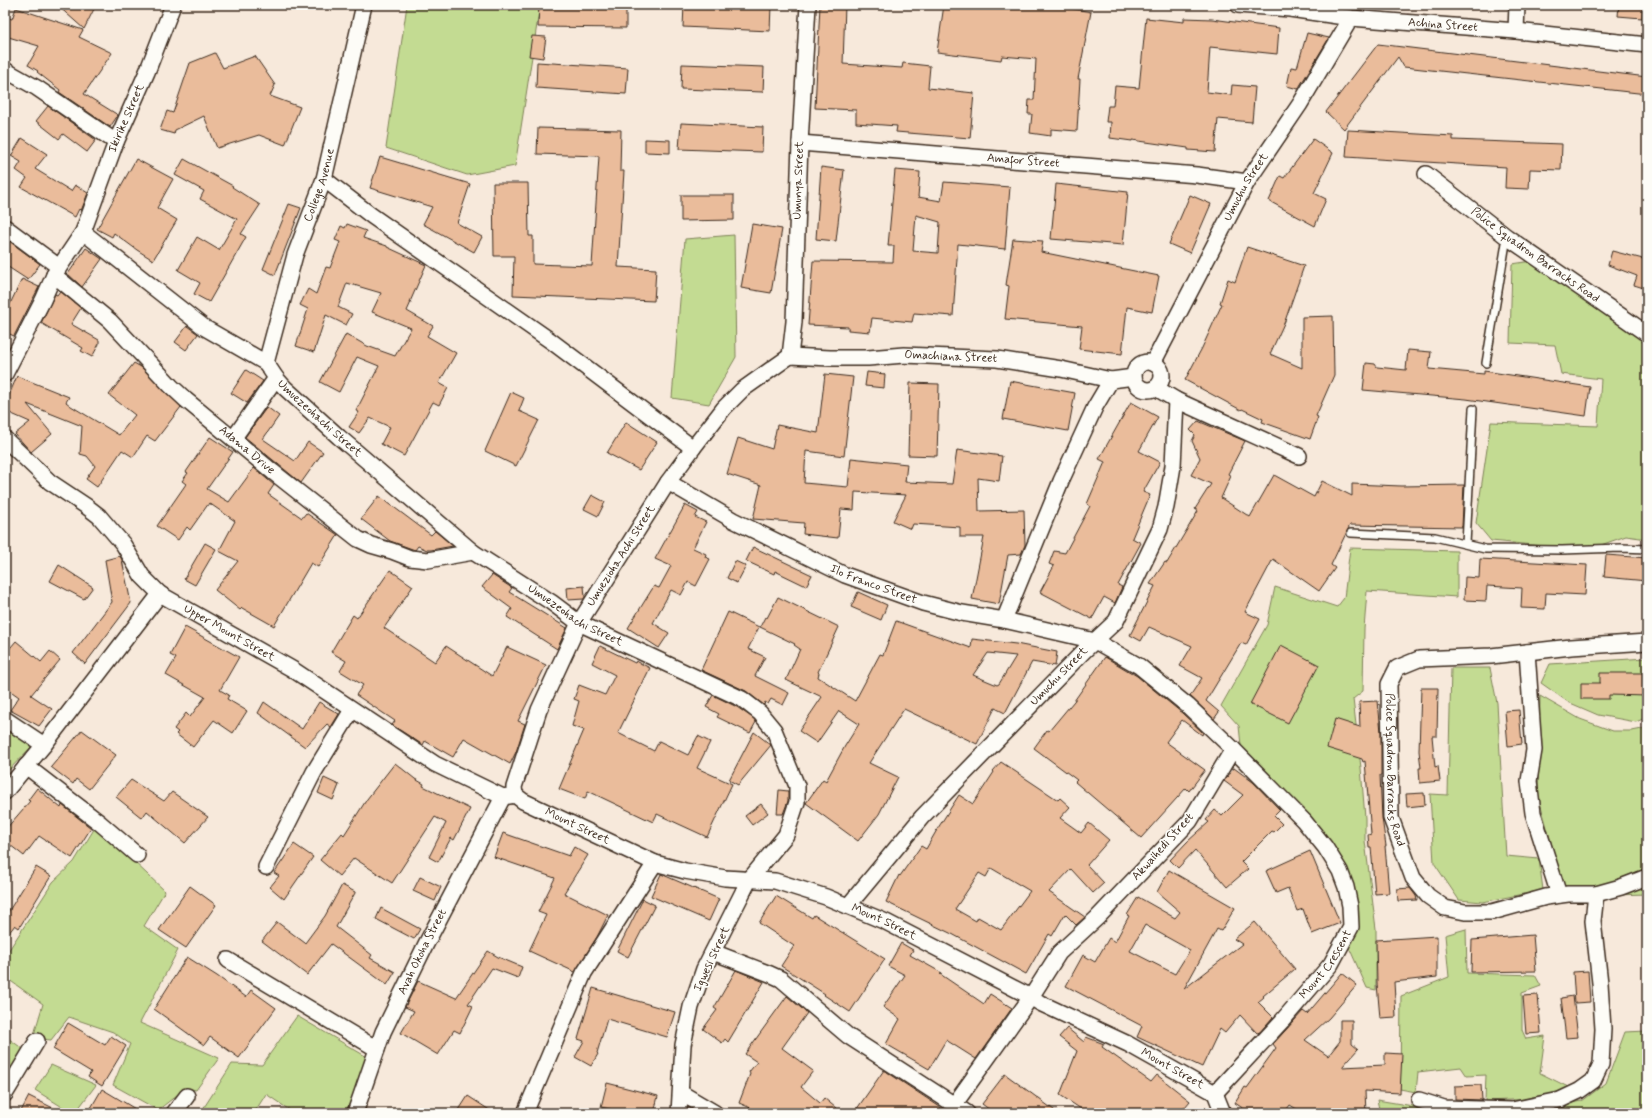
<svg xmlns="http://www.w3.org/2000/svg" width="1652" height="1118" font-family="Mynerve,sans-serif">
<style>
.green{fill:#c3db92;stroke:#7f8258}
.building{fill:#eabc9b;stroke:#3b2a1e;fill-rule:evenodd}
.lines{fill:none;stroke-linecap:round;stroke-linejoin:round}
.service-casing{stroke:#3b2a1e;stroke-width:10}
.minor-casing{stroke:#3b2a1e;stroke-width:18}
.service{stroke:#fdfcf7;stroke-width:7}
.minor{stroke:#fdfcf7;stroke-width:15}
.labels{text-anchor:middle;dominant-baseline:central;stroke-width:3.5;stroke-linejoin:round;paint-order:stroke}
.street-label{font-size:12px;fill:#3b2a1e;stroke:#fdfcf7}
</style>
<rect width="100%" height="100%" fill="#f7e9db"/>
<filter id="ink" filterUnits="userSpaceOnUse"><feTurbulence type="fractalNoise" baseFrequency=".025" numOctaves="2"/><feDisplacementMap in="SourceGraphic" scale="8" xChannelSelector="R" yChannelSelector="G"/><feConvolveMatrix kernelMatrix="1 2 1 2 8 2 1 2 1" color-interpolation-filters="sRGB"/></filter>
<g filter="url(#ink)">
<g class="green">
<polygon points="407,5 540,5 515,166 467,175 386,148"/>
<polygon points="734,235 736,357 709,404 672,398 685,239"/>
<polygon points="1532,261 1647,339 1647,539 1626,536 1587,550 1491,541 1476,523 1491,422 1598,426 1601,379 1561,374 1555,345 1510,343 1512,264"/>
<polygon points="1350,548 1457,551 1457,597 1367,591 1364,629 1363,691 1353,699 1361,768 1365,818 1365,841 1376,929 1376,990 1367,988 1348,945 1354,903 1301,812 1273,778 1241,745 1239,726 1221,706 1267,625 1275,587 1337,607 1344,598"/>
<polygon points="1647,658 1647,717 1636,722 1598,715 1568,702 1541,683 1550,664"/>
<polygon points="1451,668 1490,668 1497,703 1506,856 1539,859 1543,890 1483,902 1459,900 1434,863 1430,794 1448,795"/>
<polygon points="1540,696 1580,719 1613,731 1632,731 1647,728 1647,868 1599,887 1563,886 1538,795"/>
<polygon points="5,725 33,745 5,774"/>
<polygon points="96,826 165,891 144,926 178,950 140,1023 219,1058 196,1090 186,1088 158,1110 113,1085 130,1044 113,1032 69,1017 51,1040 33,1038 43,1004 5,977 5,956 53,882 74,862"/>
<polygon points="1647,879 1647,894 1614,895"/>
<polygon points="1466,929 1467,973 1535,975 1541,986 1522,993 1522,1030 1526,1039 1545,1036 1540,1073 1570,1088 1534,1099 1485,1101 1486,1075 1467,1076 1461,1067 1418,1072 1416,1092 1400,1089 1401,996 1449,977 1445,935"/>
<polygon points="297,1016 367,1057 356,1090 345,1113 294,1113 266,1094 254,1113 201,1112 232,1064 262,1065"/>
<polygon points="1647,1031 1647,1113 1527,1113 1582,1101 1606,1083 1625,1032"/>
<polygon points="5,1036 23,1049 5,1080"/>
<polygon points="51,1065 96,1085 75,1113 72,1113 35,1090"/>
<polygon points="1377,1100 1455,1113 1380,1113"/>
</g>
<g class="building">
<polygon points="57,5 96,5 84,29"/>
<polygon points="539,5 626,5 626,28 538,27"/>
<polygon points="684,5 771,5 770,31 683,27"/>
<polygon points="820,5 845,5 843,64 902,68 903,63 930,66 928,88 974,93 970,138 896,132 897,126 856,123 856,110 815,108"/>
<polygon points="944,5 1053,5 1091,12 1078,79 1080,79 1077,131 1051,129 1051,136 1030,133 1032,114 1028,114 1029,100 1034,100 1036,59 1002,56 1001,60 937,52"/>
<polygon points="1619,5 1643,5 1642,18 1618,16"/>
<polygon points="16,8 83,30 79,37 112,53 84,94 118,115 110,127 59,92 60,90 37,72 38,71 28,65 39,46 5,36 5,17 12,19"/>
<polygon points="1146,18 1184,22 1184,18 1212,19 1279,28 1277,54 1210,47 1207,92 1231,95 1232,85 1255,87 1252,122 1218,119 1215,152 1188,150 1188,148 1132,140 1132,141 1110,138 1111,122 1106,122 1108,106 1113,106 1115,86 1139,88"/>
<polygon points="1307,33 1329,38 1298,89 1287,86 1291,67 1297,68"/>
<polygon points="532,36 546,37 543,58 529,56"/>
<polygon points="1378,44 1647,77 1647,94 1404,67 1398,57 1344,129 1326,112"/>
<polygon points="215,53 223,68 255,56 275,85 270,96 300,107 285,145 259,135 217,148 204,116 175,130 174,134 160,130 167,111 173,113 190,63"/>
<polygon points="537,62 628,68 626,94 536,88"/>
<polygon points="682,64 764,67 763,92 681,89"/>
<polygon points="48,106 96,140 87,152 63,134 59,139 36,121"/>
<polygon points="681,123 763,127 762,152 679,149"/>
<polygon points="538,128 621,130 620,171 624,171 618,267 656,269 654,301 513,295 514,256 494,256 493,183 528,183 529,236 533,236 533,264 592,266 599,156 537,154"/>
<polygon points="1348,130 1453,136 1453,140 1562,144 1561,170 1530,169 1529,189 1505,188 1506,167 1346,157"/>
<polygon points="22,138 47,154 35,169 71,191 75,185 88,193 81,211 79,209 75,217 21,187 27,178 16,170 21,162 11,156"/>
<polygon points="645,139 670,140 670,153 645,152"/>
<polygon points="1313,139 1333,153 1314,193 1326,199 1315,226 1269,201 1280,176 1284,178"/>
<polygon points="380,157 470,184 457,223 482,237 474,252 423,224 432,207 370,188"/>
<polygon points="136,159 173,179 157,208 177,220 153,260 137,250 114,233 112,237 97,229"/>
<polygon points="184,159 233,186 232,187 260,205 241,234 246,237 209,302 194,294 200,283 178,270 197,237 219,250 237,219 200,199 204,191 175,175"/>
<polygon points="821,167 844,170 836,241 816,239"/>
<path d="M895,170L920,172L918,197L941,201L944,182L1010,187L1005,249L958,244L953,316L914,313L912,322L872,318L870,332L848,330V327L808,325L813,261L893,262L894,246H888ZM916,215L940,222L938,253L913,251Z"/>
<polygon points="1056,184 1128,192 1123,245 1051,239"/>
<polygon points="681,195 734,195 734,220 681,221"/>
<polygon points="1190,195 1211,204 1190,253 1169,244"/>
<polygon points="289,204 301,208 275,275 263,269"/>
<polygon points="347,224 366,231 363,238 387,246 387,247 426,265 410,302 411,302 407,311 433,326 427,336 456,353 439,383 448,388 439,405 433,402 404,456 381,444 390,427 370,418 359,433 349,427 359,412 356,411 379,366 357,357 339,392 320,382 346,334 367,346 395,356 411,328 372,312 381,293 347,283 338,307 352,314 346,325 326,315 314,352 296,346 308,309 300,305 308,289 316,294 326,267 330,268 340,242 335,240 341,226 345,228"/>
<polygon points="752,224 782,229 771,293 741,288"/>
<polygon points="5,238 40,264 28,280 5,265"/>
<polygon points="1013,239 1043,241 1041,252 1159,276 1152,312 1127,307 1122,354 1079,349 1082,326 1005,319 1009,286 1006,285"/>
<polygon points="1247,247 1304,266 1285,321 1270,354 1302,368 1302,317 1333,316 1334,375 1316,416 1318,417 1310,439 1262,422 1263,419 1242,409 1241,410 1185,380 1202,348 1222,304 1220,303 1228,279 1235,282"/>
<polygon points="86,248 102,259 82,287 68,274"/>
<polygon points="1612,251 1643,259 1645,253 1647,253 1647,289 1634,285 1637,276 1608,265"/>
<polygon points="22,279 39,287 14,336 5,332 5,301 10,304"/>
<polygon points="60,291 81,308 71,324 99,340 99,344 92,357 81,351 83,348 41,323 55,294 57,295"/>
<polygon points="187,326 198,334 186,350 175,342"/>
<polygon points="1408,350 1431,352 1429,369 1484,374 1484,371 1590,387 1586,416 1466,399 1363,390 1366,363 1375,364 1377,367 1406,370"/>
<polygon points="134,363 141,367 181,407 155,441 147,436 133,457 122,450 97,487 86,479 95,466 87,456 80,454 82,426 27,404 52,434 31,452 15,434 30,422 5,411 5,405 17,376 69,397 66,402 71,406 119,435 135,415 109,395"/>
<polygon points="246,370 263,381 247,403 231,393"/>
<polygon points="867,372 885,374 884,388 865,386"/>
<polygon points="825,374 853,377 844,456 806,451 804,483 848,487 851,458 907,464 905,482 952,484 957,450 1002,456 999,481 978,478 979,511 1024,510 1025,545 1021,554 1008,555 999,604 972,599 984,537 960,537 960,527 913,524 911,529 893,521 906,495 855,492 854,510 841,509 838,538 803,534 804,523 753,519 761,485 727,474 738,438 772,449 777,425 818,433"/>
<polygon points="1010,381 1075,393 1068,431 1003,419"/>
<polygon points="910,383 939,384 937,456 908,455"/>
<polygon points="511,392 524,398 519,411 539,420 516,466 485,451"/>
<polygon points="1131,402 1158,417 1139,451 1160,462 1143,492 1150,495 1132,538 1141,543 1118,585 1122,587 1115,603 1104,597 1092,619 1040,592 1054,566 1049,564 1054,551 1065,553 1090,506 1087,504 1105,462 1099,459"/>
<polygon points="267,407 279,416 263,439 295,461 308,442 323,452 301,483 245,437"/>
<polygon points="1198,421 1245,441 1228,474 1231,476 1221,498 1250,517 1274,475 1314,497 1322,481 1352,496 1352,484 1401,486 1464,485 1462,527 1350,525 1331,565 1335,568 1319,591 1273,559 1245,612 1260,619 1246,645 1241,643 1206,701 1219,712 1214,719 1190,696 1202,678 1180,666 1192,646 1149,627 1141,641 1130,635 1155,586 1150,584 1165,562 1167,563 1198,511 1195,509 1211,484 1191,475 1200,458 1192,441 1195,435 1190,430"/>
<polygon points="626,422 657,442 639,470 607,453"/>
<polygon points="210,437 233,452 207,489 229,502 254,468 274,485 268,494 302,518 306,513 338,535 318,567 311,563 274,626 242,608 240,610 215,590 238,561 219,551 235,521 209,503 190,530 187,527 178,540 157,526 186,484 182,481 188,473 186,472"/>
<polygon points="592,495 605,502 598,516 584,509"/>
<polygon points="379,496 431,535 435,531 453,546 431,550 427,550 418,546 415,550 390,541 361,519"/>
<polygon points="685,505 698,512 695,517 706,522 693,548 706,554 705,557 710,559 696,586 688,582 681,595 671,590 653,623 669,633 659,648 628,628 654,586 659,588 671,566 655,559"/>
<polygon points="205,543 216,549 195,585 184,579"/>
<polygon points="753,547 812,575 806,586 775,571 774,574 746,561"/>
<polygon points="1606,555 1647,558 1647,581 1604,577"/>
<polygon points="120,556 122,560 131,603 85,664 73,653 112,602 105,560"/>
<polygon points="1480,559 1587,565 1585,595 1546,593 1545,609 1521,608 1522,588 1487,586 1486,601 1464,600 1465,577 1479,578"/>
<polygon points="735,561 746,566 737,583 727,578"/>
<polygon points="59,565 93,587 84,599 50,581"/>
<polygon points="390,570 413,586 384,628 435,662 446,646 492,676 507,647 546,665 518,721 525,724 516,752 510,764 464,738 453,757 425,741 423,745 392,725 395,721 356,695 363,685 340,671 346,661 331,652 353,615 357,618"/>
<polygon points="492,575 512,588 509,592 567,628 557,649 507,617 512,609 482,587"/>
<polygon points="584,586 585,597 584,599 568,600 567,588"/>
<polygon points="858,592 887,605 881,620 851,607"/>
<path d="M778,597L839,627L818,672L819,673L818,677L855,701L880,654L883,655L896,621L971,648L972,639L1016,644L1057,652L1055,666L1032,662L1005,713L995,708L977,744L904,709L869,763L898,777L879,814L858,841L806,803L823,779L826,781L845,746L859,724L839,711L817,743L799,731L822,697L786,680L800,649L794,645L795,644L760,627L765,617L767,618ZM988,653L1016,656L999,684L997,685L973,675Z"/>
<polygon points="728,612 759,627 748,649 765,657 755,676 789,693 783,705 771,699 768,704 765,702 764,705 746,691 701,670"/>
<polygon points="185,627 239,657 220,690 229,695 227,699 247,711 233,733 214,720 193,747 176,734 178,732 174,729 186,713 190,717 205,697 166,675 176,658 170,655"/>
<polygon points="16,641 41,662 50,651 60,660 31,695 52,709 39,726 10,710 19,697 5,687 5,654"/>
<polygon points="1281,645 1319,665 1288,723 1250,704"/>
<polygon points="600,646 635,663 636,661 650,668 618,733 654,751 659,741 688,755 698,736 710,742 697,768 732,784 707,837 657,814 653,822 588,791 585,799 559,789 584,730 572,726 579,701 574,699 579,685 605,695 615,675 592,663"/>
<polygon points="1105,657 1137,676 1182,713 1203,733 1202,735 1182,720 1166,742 1205,770 1189,791 1186,788 1141,838 1075,782 1077,780 1034,748 1047,730 1049,731 1074,701"/>
<polygon points="1600,673 1647,673 1647,696 1609,695 1609,699 1581,699 1581,683 1600,683"/>
<polygon points="1421,688 1438,688 1437,736 1432,736 1435,767 1438,766 1440,781 1420,783 1419,768 1421,768 1419,751"/>
<polygon points="713,695 737,707 754,719 756,722 750,733 717,717 719,714 706,707"/>
<polygon points="1378,701 1381,732 1381,775 1380,775 1382,818 1386,846 1385,846 1389,893 1375,894 1371,847 1369,847 1368,835 1371,834 1365,761 1363,762 1362,759 1327,748 1335,719 1360,727 1359,702"/>
<polygon points="264,702 302,729 319,702 339,714 331,727 327,724 305,747 258,713"/>
<polygon points="1519,710 1522,744 1508,746 1505,711"/>
<polygon points="82,730 116,755 89,789 76,779 73,784 51,767"/>
<polygon points="754,732 771,745 738,785 729,780"/>
<path d="M1001,762L1058,800L1060,798L1070,807L1060,818L1081,833L1089,823L1109,840L1087,865L1104,883L1093,893L1071,869L1049,892L1085,917L1076,925L1065,914L1052,936L1049,934L1026,974L952,934L886,902L899,875L900,876L921,846L926,849L938,828L959,795L973,804L994,772L993,771ZM991,868L1030,891L1001,930L978,917L976,921L955,909L979,873L986,877Z"/>
<polygon points="395,763 415,779 424,784 423,786 470,809 454,840 451,838 438,862 429,857 446,823 435,817 392,883 354,858 339,876 320,860 342,833 344,835 367,799"/>
<polygon points="1234,768 1253,782 1280,810 1274,816 1282,824 1274,832 1272,831 1241,862 1248,869 1227,887 1195,850 1178,868 1170,860 1187,842 1209,822 1206,820 1215,810 1222,816 1243,795 1224,781"/>
<polygon points="324,778 339,785 333,800 318,793"/>
<polygon points="131,780 164,801 172,792 208,817 185,843 147,811 142,818 116,797"/>
<polygon points="37,788 61,808 62,805 91,828 72,858 39,836 24,856 5,841 5,830 30,801 28,800"/>
<polygon points="779,790 788,791 788,801 783,814 777,814"/>
<polygon points="1424,793 1425,805 1407,807 1406,794"/>
<polygon points="761,804 768,813 752,825 745,816"/>
<polygon points="503,833 569,856 574,847 588,855 564,893 608,915 597,937 575,972 529,951 546,915 538,912 555,878 494,857"/>
<polygon points="294,844 313,857 284,899 270,887 279,876 274,873"/>
<polygon points="1310,851 1340,923 1312,934 1303,909 1297,911 1288,888 1276,893 1266,871"/>
<polygon points="36,867 51,876 19,928 15,925 5,938 5,917"/>
<path d="M1169,870L1235,908L1221,931L1217,929L1184,989L1242,944L1234,939L1255,922L1295,969L1263,996L1264,997L1258,1002L1273,1017L1260,1032L1257,1033L1240,1015L1225,1033L1220,1029L1202,1067L1137,1037L1142,1026L1066,986L1083,955L1095,962L1109,938L1115,942L1129,916L1127,915L1138,897L1175,918L1180,912L1157,892ZM1145,925L1190,950L1175,974L1130,951Z"/>
<polygon points="661,874 719,899 709,921 651,896"/>
<polygon points="420,877 441,887 435,901 413,891"/>
<polygon points="342,885 355,892 355,893 336,927 372,955 370,958 395,972 387,985 331,944 307,975 262,941 277,922 305,943 325,916"/>
<polygon points="190,886 216,905 186,948 159,930"/>
<polygon points="1410,888 1416,896 1417,900 1398,901 1397,889"/>
<polygon points="776,896 812,918 814,915 885,959 850,1012 824,995 825,994 781,966 794,946 759,923"/>
<polygon points="643,899 655,905 628,957 617,951"/>
<polygon points="381,908 420,929 414,939 376,919"/>
<polygon points="1533,935 1536,971 1471,972 1472,940"/>
<polygon points="1437,936 1437,977 1394,982 1396,1017 1380,1018 1377,984 1376,940"/>
<polygon points="901,943 913,950 910,955 942,973 940,974 984,1004 990,994 1012,1008 976,1059 946,1040 929,1069 886,1044 900,1019 883,1007 905,975 888,966"/>
<polygon points="488,951 498,957 522,967 518,978 492,968 468,1004 473,1006 460,1033 454,1030 438,1055 401,1033 414,1011 405,1007 418,981 456,998"/>
<polygon points="187,957 217,976 246,997 251,990 276,1008 239,1058 210,1037 204,1045 154,1009"/>
<polygon points="736,970 764,982 728,1042 725,1039 722,1043 703,1029 717,1010 714,1008"/>
<polygon points="1588,971 1590,1002 1575,1003 1573,972"/>
<polygon points="1342,973 1357,985 1329,1018 1305,1040 1328,1056 1340,1041 1340,1020 1352,1020 1352,1044 1358,1049 1342,1067 1385,1065 1385,1053 1402,1054 1400,1093 1365,1091 1366,1113 1303,1113 1290,1105 1284,1113 1250,1113 1235,1103 1245,1087 1247,1088 1276,1048 1273,1044 1303,1011 1307,1014"/>
<polygon points="593,988 675,1012 667,1037 607,1019 597,1053 598,1054 591,1066 575,1057 584,1041 578,1039"/>
<polygon points="1538,995 1541,1033 1526,1034 1523,996"/>
<polygon points="787,996 807,1013 782,1048 813,1071 801,1087 820,1103 824,1098 842,1113 749,1113 753,1109 739,1103 750,1074 749,1072 757,1062 745,1054"/>
<polygon points="1573,996 1578,1037 1566,1038 1561,998"/>
<polygon points="68,1023 105,1045 111,1036 126,1046 102,1086 88,1077 91,1072 53,1049"/>
<polygon points="1067,1028 1084,1042 1086,1037 1104,1044 1102,1047 1151,1082 1157,1075 1190,1101 1180,1113 1087,1113 1060,1095 1077,1051 1059,1037"/>
<polygon points="884,1070 949,1113 950,1113 854,1113"/>
<polygon points="1005,1074 1058,1113 994,1113 982,1104"/>
<polygon points="607,1083 658,1096 654,1113 626,1113 601,1107"/>
<polygon points="1481,1085 1482,1100 1455,1099 1455,1086"/>
<polygon points="102,1089 142,1113 88,1113"/>
<polygon points="29,1096 63,1113 20,1113"/>
<polygon points="468,1096 494,1113 457,1113"/>
</g>
<g class="lines">
<g class="service-casing">
<g id="service">
<polyline points="1486,363 1507,237"/>
<polyline points="1351,533 1435,537 1485,549 1562,550 1621,548 1647,549"/>
<polyline points="1466,544 1473,409"/>
</g>
</g>
<g class="minor-casing">
<g id="minor">
<path id="s1" d="M1238,5L1290,9L1351,18L1516,31L1647,45"/>
<polyline points="1516,31 1517,5"/>
<polyline points="5,70 37,88 116,142"/>
<path id="s2" d="M800,143L1197,175L1247,182"/>
<path id="s3" d="M1426,174L1507,237L1647,334"/>
<polyline points="324,179 372,216 551,341 693,448"/>
<polyline points="5,227 59,267"/>
<path id="s4" d="M83,232L205,328L266,363L276,378L285,388L339,437L473,552L551,602L579,623L742,699L760,713L774,730L797,786V802L786,835L749,880L704,969L691,1007L683,1045L679,1113"/>
<path id="s5" d="M54,275L110,321L171,386L186,400L273,472L358,539L371,545L392,551L410,558L428,560L473,552"/>
<path id="s6" d="M790,356L794,322L800,143L808,5"/>
<path id="s7" d="M790,356L830,358H868L904,355L997,359L1061,369L1111,380"/>
<circle cx="1148" cy="376" r="14"/>
<path id="s8" d="M266,363L295,255L324,179L364,5"/>
<path id="s9" d="M1153,363L1247,182L1300,104L1351,18"/>
<path id="s10" d="M5,374L43,300L54,275L83,232L116,142L147,72L173,5"/>
<polyline points="1156,388 1176,400 1299,456"/>
<path id="s11" d="M5,439L50,482L86,506L99,516L123,544L142,576L160,594L292,669L435,764L503,797L515,795"/>
<polyline points="233,439 276,378"/>
<path id="s12" d="M668,482L733,520L845,575L923,603L962,613L1004,620L1095,641L1139,666L1188,706L1233,749L1190,821L1097,918L1059,953L1031,997L954,1105"/>
<polyline points="1004,620 1061,481 1095,407 1111,380 1134,377"/>
<path id="s13" d="M1647,642L1571,647L1491,656L1419,659L1397,668L1389,684L1391,818L1413,878L1428,896L1445,908L1465,912H1492L1546,897L1568,894H1596L1621,887L1647,877"/>
<polyline points="1527,652 1534,750 1529,781 1533,813 1559,895"/>
<polyline points="5,719 44,745"/>
<polyline points="26,766 100,823 137,855"/>
<polyline points="5,792 44,745 160,594"/>
<path id="s14" d="M515,795L523,801L655,863L685,871L725,878L775,881L826,897L886,922L1031,997L1040,1003L1128,1044L1215,1093L1223,1113"/>
<path id="s15" d="M515,795L514,787L539,710L579,623L668,482L693,448L724,408L742,390L790,356"/>
<polyline points="266,867 314,772 352,710"/>
<path id="s16" d="M848,906L922,817L1084,651L1116,621L1160,529L1166,507L1173,466L1176,400"/>
<polyline points="713,952 770,974 781,979 848,1036 967,1113"/>
<polyline points="228,960 377,1049"/>
<polyline points="681,1093 715,1113"/>
<path id="s17" d="M1215,1093L1282,1021L1331,964L1351,927L1350,906L1346,887L1340,871L1325,847L1304,821L1233,749"/>
<polyline points="5,1094 37,1041"/>
<polyline points="1419,1100 1444,1108 1512,1110 1560,1100 1579,1091 1593,1081 1601,1064 1603,1029 1600,983 1593,921 1596,894"/>
<polyline points="174,1113 187,1096"/>
<path id="s18" d="M355,1113L383,1032L426,944L503,797"/>
<polyline points="525,1113 584,973 655,863"/>
</g>
</g>
<use href="#service" class="service"/>
<use href="#minor" class="minor"/>
</g>
</g>
<g class="labels">
<g class="street-label">
<text stroke="none"><textPath href="#s1" startOffset="206">Achina Street</textPath></text>
<text stroke="none"><textPath href="#s10" startOffset="284">Ikirike Street</textPath></text>
<text stroke="none"><textPath href="#s2" startOffset="224">Amafor Street</textPath></text>
<text stroke="none"><textPath href="#s6" startOffset="176">Umunya Street</textPath></text>
<text stroke="none"><textPath href="#s8" startOffset="186">College Avenue</textPath></text>
<text stroke="none"><textPath href="#s9" startOffset="199">Umuchu Street</textPath></text>
<text stroke="none"><textPath href="#s3" startOffset="136">Police Squadron Barracks Road</textPath></text>
<text stroke="none"><textPath href="#s7" startOffset="161">Omachiana Street</textPath></text>
<text stroke="none"><textPath href="#s4" startOffset="303">Umuezeohachi Street</textPath></text>
<text stroke="none"><textPath href="#s5" startOffset="261">Adama Drive</textPath></text>
<text stroke="none"><textPath href="#s15" startOffset="264">Umuezioha Achi Street</textPath></text>
<text stroke="none"><textPath href="#s12" startOffset="230">Ilo Franco Street</textPath></text>
<text stroke="none"><textPath href="#s4" startOffset="627">Umuezeohachi Street</textPath></text>
<text stroke="none"><textPath href="#s11" startOffset="301">Upper Mount Street</textPath></text>
<text stroke="none"><textPath href="#s16" startOffset="312">Umuchu Street</textPath></text>
<text stroke="none"><textPath href="#s13" startOffset="357">Police Squadron Barracks Road</textPath></text>
<text stroke="none"><textPath href="#s14" startOffset="70">Mount Street</textPath></text>
<text transform="translate(1163 847) rotate(-48)">Akwaihedi Street</text>
<text stroke="none"><textPath href="#s14" startOffset="394">Mount Street</textPath></text>
<text stroke="none"><textPath href="#s18" startOffset="175">Avah Okoha Street</textPath></text>
<text transform="translate(712 959) rotate(-65)">Igwesi Street</text>
<text stroke="none"><textPath href="#s17" startOffset="170">Mount Crescent</textPath></text>
<text stroke="none"><textPath href="#s14" startOffset="718">Mount Street</textPath></text>
</g>
</g>
<rect width="1652" height="1118" fill="none" stroke="#fdfcf7" stroke-width="20"/>
<rect x="10" y="10" width="1632" height="1098" fill="none" stroke="#3b2a1e" stroke-width="1.5" filter="url(#ink)"/>
</svg>
